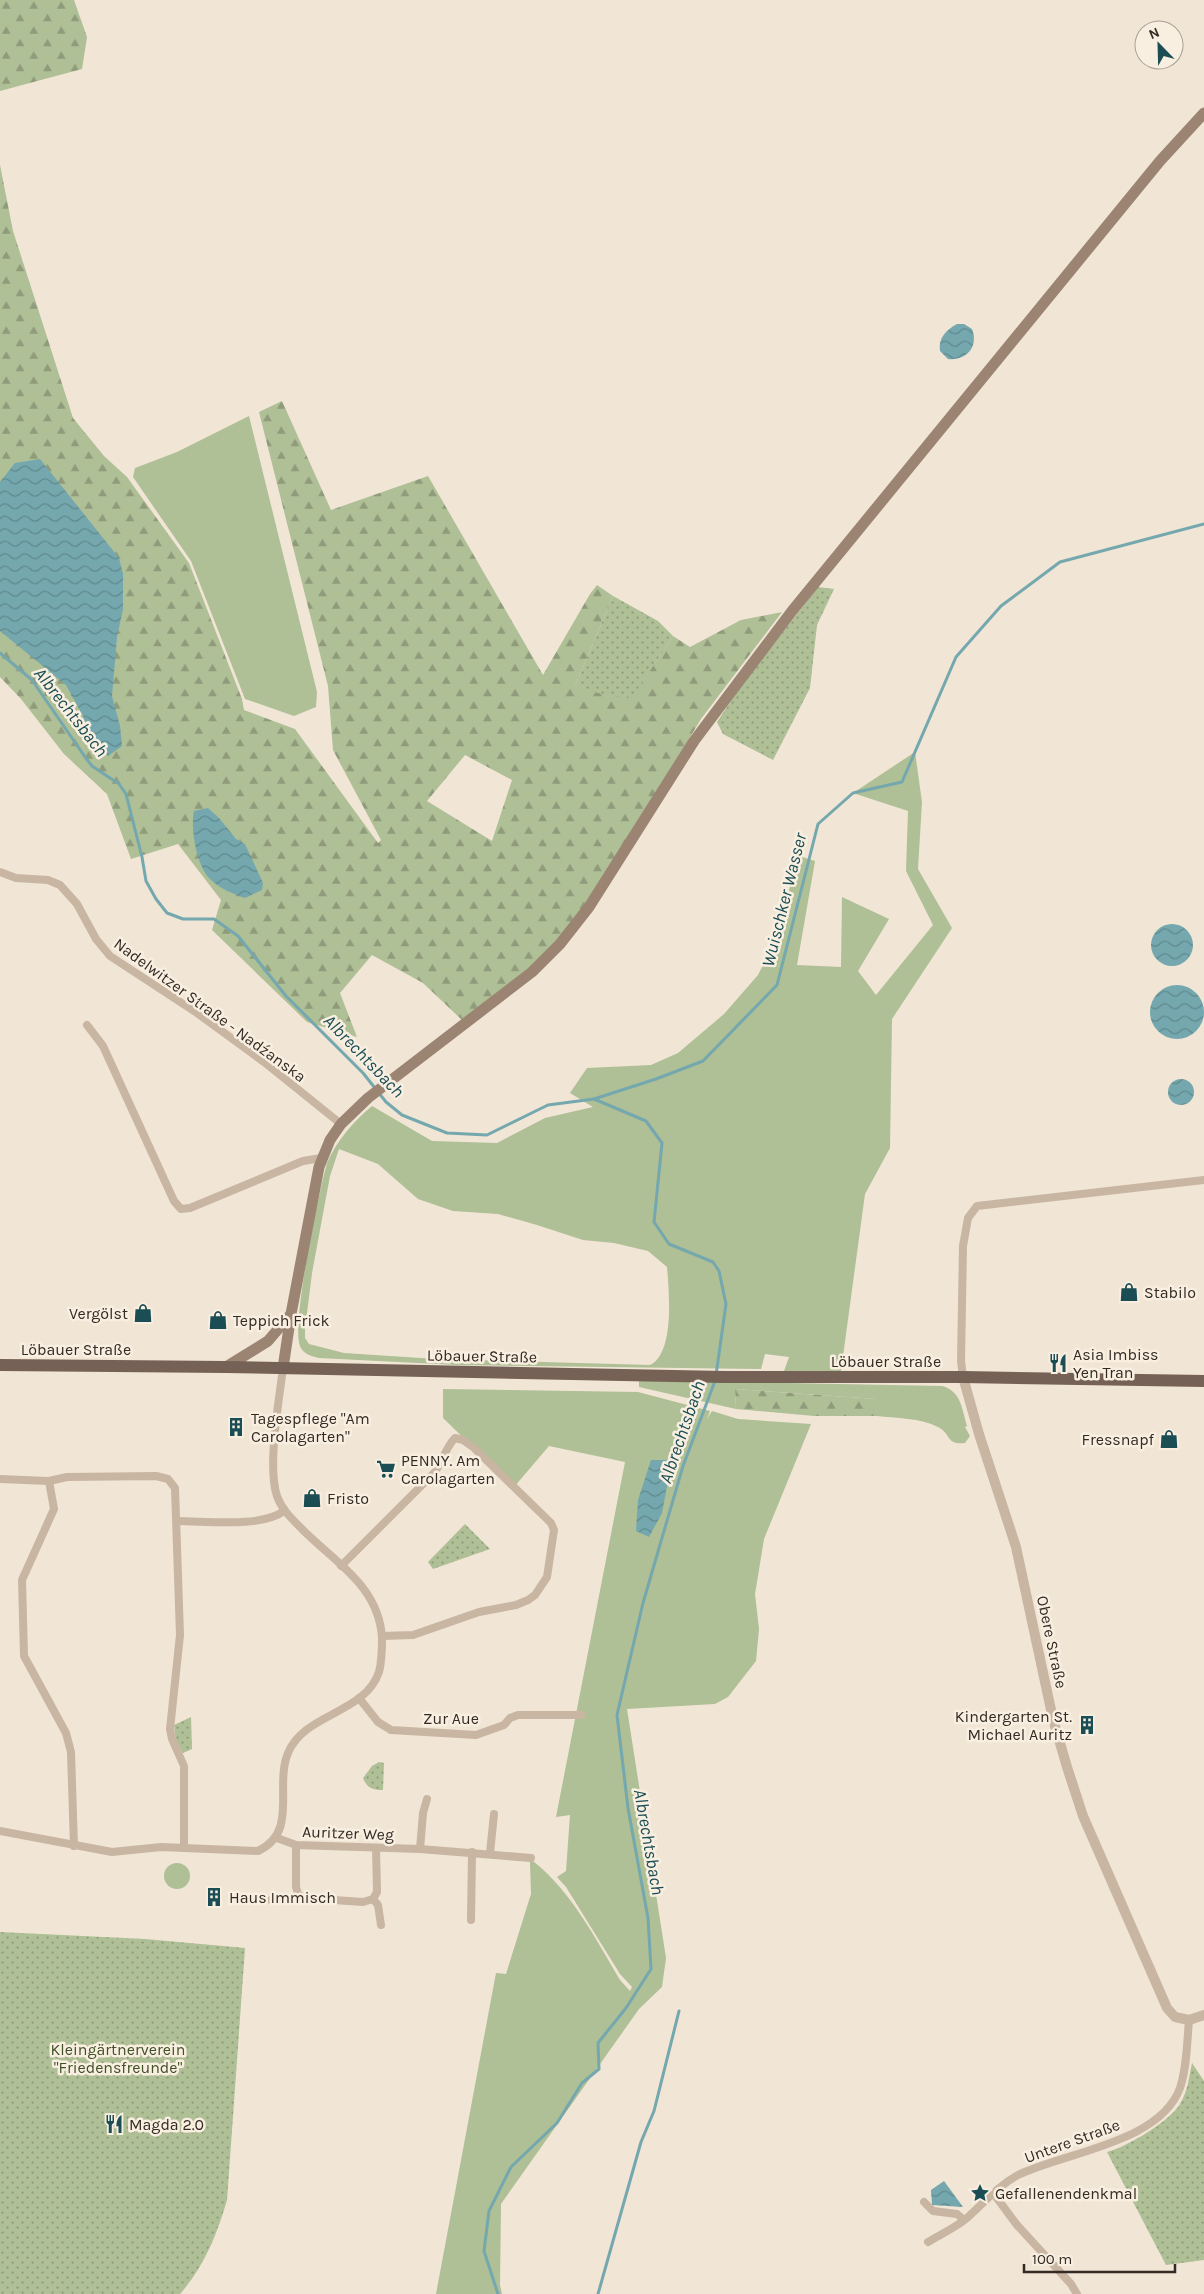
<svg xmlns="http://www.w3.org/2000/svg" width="1204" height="2294" font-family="Karla,sans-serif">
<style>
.grass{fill:#afbf96;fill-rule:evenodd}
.forest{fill:url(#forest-firs);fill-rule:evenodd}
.park{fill:url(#park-dots)}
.water{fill:url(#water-waves)}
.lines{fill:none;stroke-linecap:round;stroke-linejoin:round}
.stream{stroke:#74a8ae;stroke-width:3}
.minor{stroke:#c8b5a2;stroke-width:8}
.tertiary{stroke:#c8b5a2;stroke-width:10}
.secondary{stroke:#9c8473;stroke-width:11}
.primary{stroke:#756155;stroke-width:12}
.labels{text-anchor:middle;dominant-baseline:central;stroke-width:5;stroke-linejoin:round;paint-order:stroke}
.street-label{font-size:16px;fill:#332a24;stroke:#f9efe1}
.poi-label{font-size:16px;fill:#332a24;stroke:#f9efe1;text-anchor:start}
.park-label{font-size:16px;fill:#405128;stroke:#f9efe1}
.water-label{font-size:18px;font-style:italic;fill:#1a4d54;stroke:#f9efe1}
</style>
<defs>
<pattern id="forest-firs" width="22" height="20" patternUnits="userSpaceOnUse" patternTransform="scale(1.25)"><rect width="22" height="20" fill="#afbf96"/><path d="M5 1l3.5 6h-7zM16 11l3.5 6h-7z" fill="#8f9b7a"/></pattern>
<pattern id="park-dots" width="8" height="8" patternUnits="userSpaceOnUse" patternTransform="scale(1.25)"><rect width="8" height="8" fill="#afbf96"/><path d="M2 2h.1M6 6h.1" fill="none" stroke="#8f9b7a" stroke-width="1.8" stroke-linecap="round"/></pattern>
<pattern id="water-waves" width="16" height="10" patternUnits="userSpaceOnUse" patternTransform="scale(1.25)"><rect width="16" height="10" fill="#74a8ae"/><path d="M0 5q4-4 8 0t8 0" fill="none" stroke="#60898d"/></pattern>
</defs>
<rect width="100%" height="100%" fill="#f1e5d5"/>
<g class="grass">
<polygon points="249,416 317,692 316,707 294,716 245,699 191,561 133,477 135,468 177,452"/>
<path d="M915,752L922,802L918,869L952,928L892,1019L890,1148L865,1194L841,1371H784L789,1357L765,1354L761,1369L457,1365L319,1358C311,1356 303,1354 300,1346C291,1323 319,1192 327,1163C338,1139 352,1123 372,1106L432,1141L497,1143L545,1118L593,1107L570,1093L587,1068L651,1065L678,1053L724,1014L758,975L782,927L796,855L815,861L797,965L841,967L842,897L889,919L858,971L876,995L933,925L906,871L908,811L853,793ZM339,1149L378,1164L418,1199L453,1211L498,1214L537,1225L583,1240L614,1243L648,1251L667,1267C669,1291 675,1353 650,1365L436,1359L344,1353L309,1344L305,1338V1329L312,1273L330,1176Z"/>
<path d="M639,1380L942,1386C961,1391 962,1409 967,1426L965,1427L970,1436L965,1443C945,1445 952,1434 938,1427C921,1418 895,1418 877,1416V1399L735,1389L736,1409L639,1387Z"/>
<path d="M443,1389L638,1392L710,1411L707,1419L712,1411L738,1419L811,1424L764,1539L755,1594L759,1629L756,1661L728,1697L715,1704L627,1709L666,1958L662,1987L639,2009L501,2204L500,2285L502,2294H436L496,1973L506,1974L531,1894L530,1862L533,1861C572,1892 595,1938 620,1980L630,1991L632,1987L620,1974L566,1887L557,1877L566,1871L570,1815L556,1817L625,1462L549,1446L514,1487L443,1418Z"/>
<circle cx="177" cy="1876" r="13"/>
</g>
<g class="forest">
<polygon points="0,0 74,0 87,37 82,69 0,91"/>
<path d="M0,165L13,231L73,418L104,456L127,477L189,563L242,699L244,710L295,729L378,843L381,840L333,750L328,686L259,412L282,401L331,510L428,476L543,675L590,594L597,585L613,596L575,686L632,697L673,636L690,647L741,620L782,612L701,719L632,833L568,930L534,965L462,1020L423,983L372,955L340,993L357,1037L307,1022L212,930L221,900L178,844L131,859L107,794L64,754L21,699L0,677ZM465,755L512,780L492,841L427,801Z"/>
<polygon points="735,1389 877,1399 877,1416 814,1416 736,1409"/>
</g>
<g class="park">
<polygon points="818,587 834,589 817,625 810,688 773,760 723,734 717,722 742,684"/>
<polygon points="613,596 658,621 673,636 632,698 608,696 575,686"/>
<polygon points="465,1524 490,1549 433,1569 428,1562"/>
<polygon points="191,1717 192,1749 183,1753 176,1742 174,1725"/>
<path d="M379,1762L384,1763L383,1790C372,1790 367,1788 363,1778L372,1766Z"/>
<path d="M0,1932L145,1939L245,1948L227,2200C217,2234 204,2267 180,2294H0Z"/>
<path d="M1192,2063L1204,2081V2260L1166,2265L1107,2152C1127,2147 1170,2121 1180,2104C1188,2091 1189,2077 1192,2063Z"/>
</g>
<g class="water">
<path d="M957,324H964L972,329C979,347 966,361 948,359L940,351C938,338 946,330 957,324Z"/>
<polygon points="40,459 119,558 123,574 123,609 117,637 112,696 120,726 122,746 108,756 90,736 83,716 66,685 0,631 0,482 15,463"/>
<path d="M208,808L219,818L236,839L245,844L263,883L262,890L245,898C233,894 219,888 210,879C197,867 190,828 194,811Z"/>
<circle cx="1172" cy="945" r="21"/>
<circle cx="1177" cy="1012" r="27"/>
<circle cx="1181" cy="1092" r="13"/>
<polygon points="651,1460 672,1460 662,1513 649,1537 636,1531 638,1500"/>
<polygon points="944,2181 963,2207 932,2205 931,2190"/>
</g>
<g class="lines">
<g class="stream">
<polyline points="0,653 32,680 83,754 92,766 119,784 126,794 142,857 146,881 156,899 167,913 183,919 214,919 238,936 286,996 363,1073 386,1102 402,1115 447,1133 487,1135 548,1105 594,1099 646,1121 662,1143 654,1222 669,1244 713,1262 719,1271 726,1304 716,1375"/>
<polyline points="594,1099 656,1079 703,1061 777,985 818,824 853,793 902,782 956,657 1001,606 1060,562 1204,524"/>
<polyline points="498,2294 484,2251 489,2211 511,2167 557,2123 582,2083 599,2069 598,2043 626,2008 651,1969 648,1918 628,1808 617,1715 643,1603 683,1466 715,1381"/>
<polyline points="598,2294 641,2142 654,2111 679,2011"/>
</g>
<g class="minor">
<polyline points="0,872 16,878 48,880 60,885 77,904 96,939 110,956 197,1013 264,1062 341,1124"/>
<polyline points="87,1025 103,1046 174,1201 181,1209 190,1208 303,1161 321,1158"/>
<polyline points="963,1377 961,1361 963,1246 968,1218 977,1206 1204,1180"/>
<polyline points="0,1479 49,1481 54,1509 22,1580 24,1656 66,1733 71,1752 74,1846"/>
<polyline points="49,1481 67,1477 156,1476 168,1479 175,1488 180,1635 170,1729 172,1739 184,1766 184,1848"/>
<path d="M177,1521C207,1521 261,1528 284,1511"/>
<path d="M341,1566L434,1473C443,1462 445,1448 455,1438L463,1440L473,1447L551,1523L554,1530L547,1577L535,1595L528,1600L516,1605L479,1612L413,1635L382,1636"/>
<polyline points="359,1698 378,1722 391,1730 476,1735 504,1725 510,1718 518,1715 582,1715"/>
<path d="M0,1831L112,1852L161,1847L258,1851C299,1832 274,1787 288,1753C304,1713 365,1714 379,1672C382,1661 382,1649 382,1638C379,1584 332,1561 299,1526C290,1517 281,1508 277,1496C267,1466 279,1401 283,1368"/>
<polyline points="277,1838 296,1845 420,1849 531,1858"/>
<polyline points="296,1845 296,1887 298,1894 304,1898 363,1902 373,1899 377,1892 376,1848"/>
<polyline points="420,1849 423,1813 427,1799"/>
<polyline points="490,1853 494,1814"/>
<polyline points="373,1899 378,1905 381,1925"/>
<polyline points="271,1900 304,1898"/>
<polyline points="471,1920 472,1852"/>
<polyline points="994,2194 1017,2225 1071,2284 1077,2294"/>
<polyline points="924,2202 933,2211 957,2214 964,2220"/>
<path d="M928,2242C941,2234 955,2228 967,2218C984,2203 998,2186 1018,2175C1065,2152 1160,2143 1180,2088C1187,2067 1187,2042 1189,2020"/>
</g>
<polyline class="tertiary" points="963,1377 979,1434 1016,1547 1053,1719 1067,1767 1083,1816 1167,2008 1175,2017 1189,2020 1204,2015"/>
<g class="secondary">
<polyline points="226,1367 268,1341 291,1314"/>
<polyline points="283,1368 291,1314 319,1167 330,1140 341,1124 368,1098 532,972 560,944 589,907 694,741 792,611 1160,161 1204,113"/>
</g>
<polyline class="primary" points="0,1365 226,1367 724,1377 963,1377 1204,1381"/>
</g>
<defs>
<g id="shop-bare" transform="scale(1.5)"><path d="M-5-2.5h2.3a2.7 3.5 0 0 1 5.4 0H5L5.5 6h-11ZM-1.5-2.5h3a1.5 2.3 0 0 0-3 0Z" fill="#1a4d54" stroke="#f9efe1" stroke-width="2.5" paint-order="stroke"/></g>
<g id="restaurant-bare" transform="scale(1.5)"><path d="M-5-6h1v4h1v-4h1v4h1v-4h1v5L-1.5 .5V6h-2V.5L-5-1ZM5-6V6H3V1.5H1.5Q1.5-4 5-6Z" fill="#1a4d54" stroke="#f9efe1" stroke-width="2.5" paint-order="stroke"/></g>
<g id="building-bare" transform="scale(1.5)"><path d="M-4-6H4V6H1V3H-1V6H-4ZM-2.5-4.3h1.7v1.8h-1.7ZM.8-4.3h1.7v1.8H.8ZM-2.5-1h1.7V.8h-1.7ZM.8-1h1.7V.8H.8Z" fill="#1a4d54" stroke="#f9efe1" stroke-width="2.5" paint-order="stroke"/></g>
<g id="supermarket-bare" transform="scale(1.5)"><path d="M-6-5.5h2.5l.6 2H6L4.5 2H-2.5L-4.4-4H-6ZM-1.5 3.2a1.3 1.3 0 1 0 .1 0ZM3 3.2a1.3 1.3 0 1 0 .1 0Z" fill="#1a4d54" stroke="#f9efe1" stroke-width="2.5" paint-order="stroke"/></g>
<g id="sight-bare" transform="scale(1.5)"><path d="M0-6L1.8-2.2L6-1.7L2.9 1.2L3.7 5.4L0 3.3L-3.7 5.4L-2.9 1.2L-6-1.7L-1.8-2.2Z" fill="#1a4d54" stroke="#f9efe1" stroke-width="2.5" paint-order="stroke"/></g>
</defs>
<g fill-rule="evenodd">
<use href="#shop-bare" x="1129" y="1292"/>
<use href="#shop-bare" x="143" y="1313"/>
<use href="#shop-bare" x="218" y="1320"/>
<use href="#restaurant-bare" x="1058" y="1363"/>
<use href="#building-bare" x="236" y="1427"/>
<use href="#shop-bare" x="1169" y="1439"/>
<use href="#supermarket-bare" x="386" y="1469"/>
<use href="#shop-bare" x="312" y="1498"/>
<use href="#building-bare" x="1087" y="1725"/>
<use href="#building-bare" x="214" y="1897"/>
<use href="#restaurant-bare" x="114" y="2124"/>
<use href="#sight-bare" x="980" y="2193"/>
</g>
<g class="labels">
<g class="street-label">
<text transform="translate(210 1010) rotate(36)">Nadelwitzer Straße - Nadźanska</text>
<text x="76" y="1349">Löbauer Straße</text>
<text transform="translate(482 1356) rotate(1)">Löbauer Straße</text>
<text x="886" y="1361">Löbauer Straße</text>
<text transform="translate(1052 1642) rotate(78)">Obere Straße</text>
<text x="451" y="1718">Zur Aue</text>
<text transform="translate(348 1833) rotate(2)">Auritzer Weg</text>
<text transform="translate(1072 2141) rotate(-20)">Untere Straße</text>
</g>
<g class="poi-label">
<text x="1144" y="1292">Stabilo</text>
<text x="128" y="1313" text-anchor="end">Vergölst</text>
<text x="233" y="1320">Teppich Frick</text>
<text x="1073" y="1354">Asia Imbiss<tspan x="1073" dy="18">Yen Tran</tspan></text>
<text x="251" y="1418">Tagespflege "Am<tspan x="251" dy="18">Carolagarten"</tspan></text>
<text x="1154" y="1439" text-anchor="end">Fressnapf</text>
<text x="401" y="1460">PENNY. Am<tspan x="401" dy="18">Carolagarten</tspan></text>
<text x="327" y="1498">Fristo</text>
<text x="1072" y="1716" text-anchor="end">Kindergarten St.<tspan x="1072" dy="18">Michael Auritz</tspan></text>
<text x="229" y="1897">Haus Immisch</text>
<text x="129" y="2124">Magda 2.0</text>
<text x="995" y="2193">Gefallenendenkmal</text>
</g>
<g class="park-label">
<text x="118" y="2049">Kleingärtnerverein<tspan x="118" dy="18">"Friedensfreunde"</tspan></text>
</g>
<g class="water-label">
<text transform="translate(71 712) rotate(52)">Albrechtsbach</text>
<text transform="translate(784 900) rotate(-76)">Wuischker Wasser</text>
<text transform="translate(364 1056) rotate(46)">Albrechtsbach</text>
<text transform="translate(682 1432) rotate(-71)">Albrechtsbach</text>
<text transform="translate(649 1842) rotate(80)">Albrechtsbach</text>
</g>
</g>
<g transform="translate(1159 45) rotate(337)"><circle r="24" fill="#f9efe1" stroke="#aaa095"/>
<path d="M0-4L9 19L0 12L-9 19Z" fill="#1a4d54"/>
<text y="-8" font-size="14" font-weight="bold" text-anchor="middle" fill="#332a24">N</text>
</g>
<path d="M1024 2264v8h151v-8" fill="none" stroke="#332a24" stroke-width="2.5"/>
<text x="1032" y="2264" font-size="15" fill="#332a24" stroke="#f9efe1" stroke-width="4" paint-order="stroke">100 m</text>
</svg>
